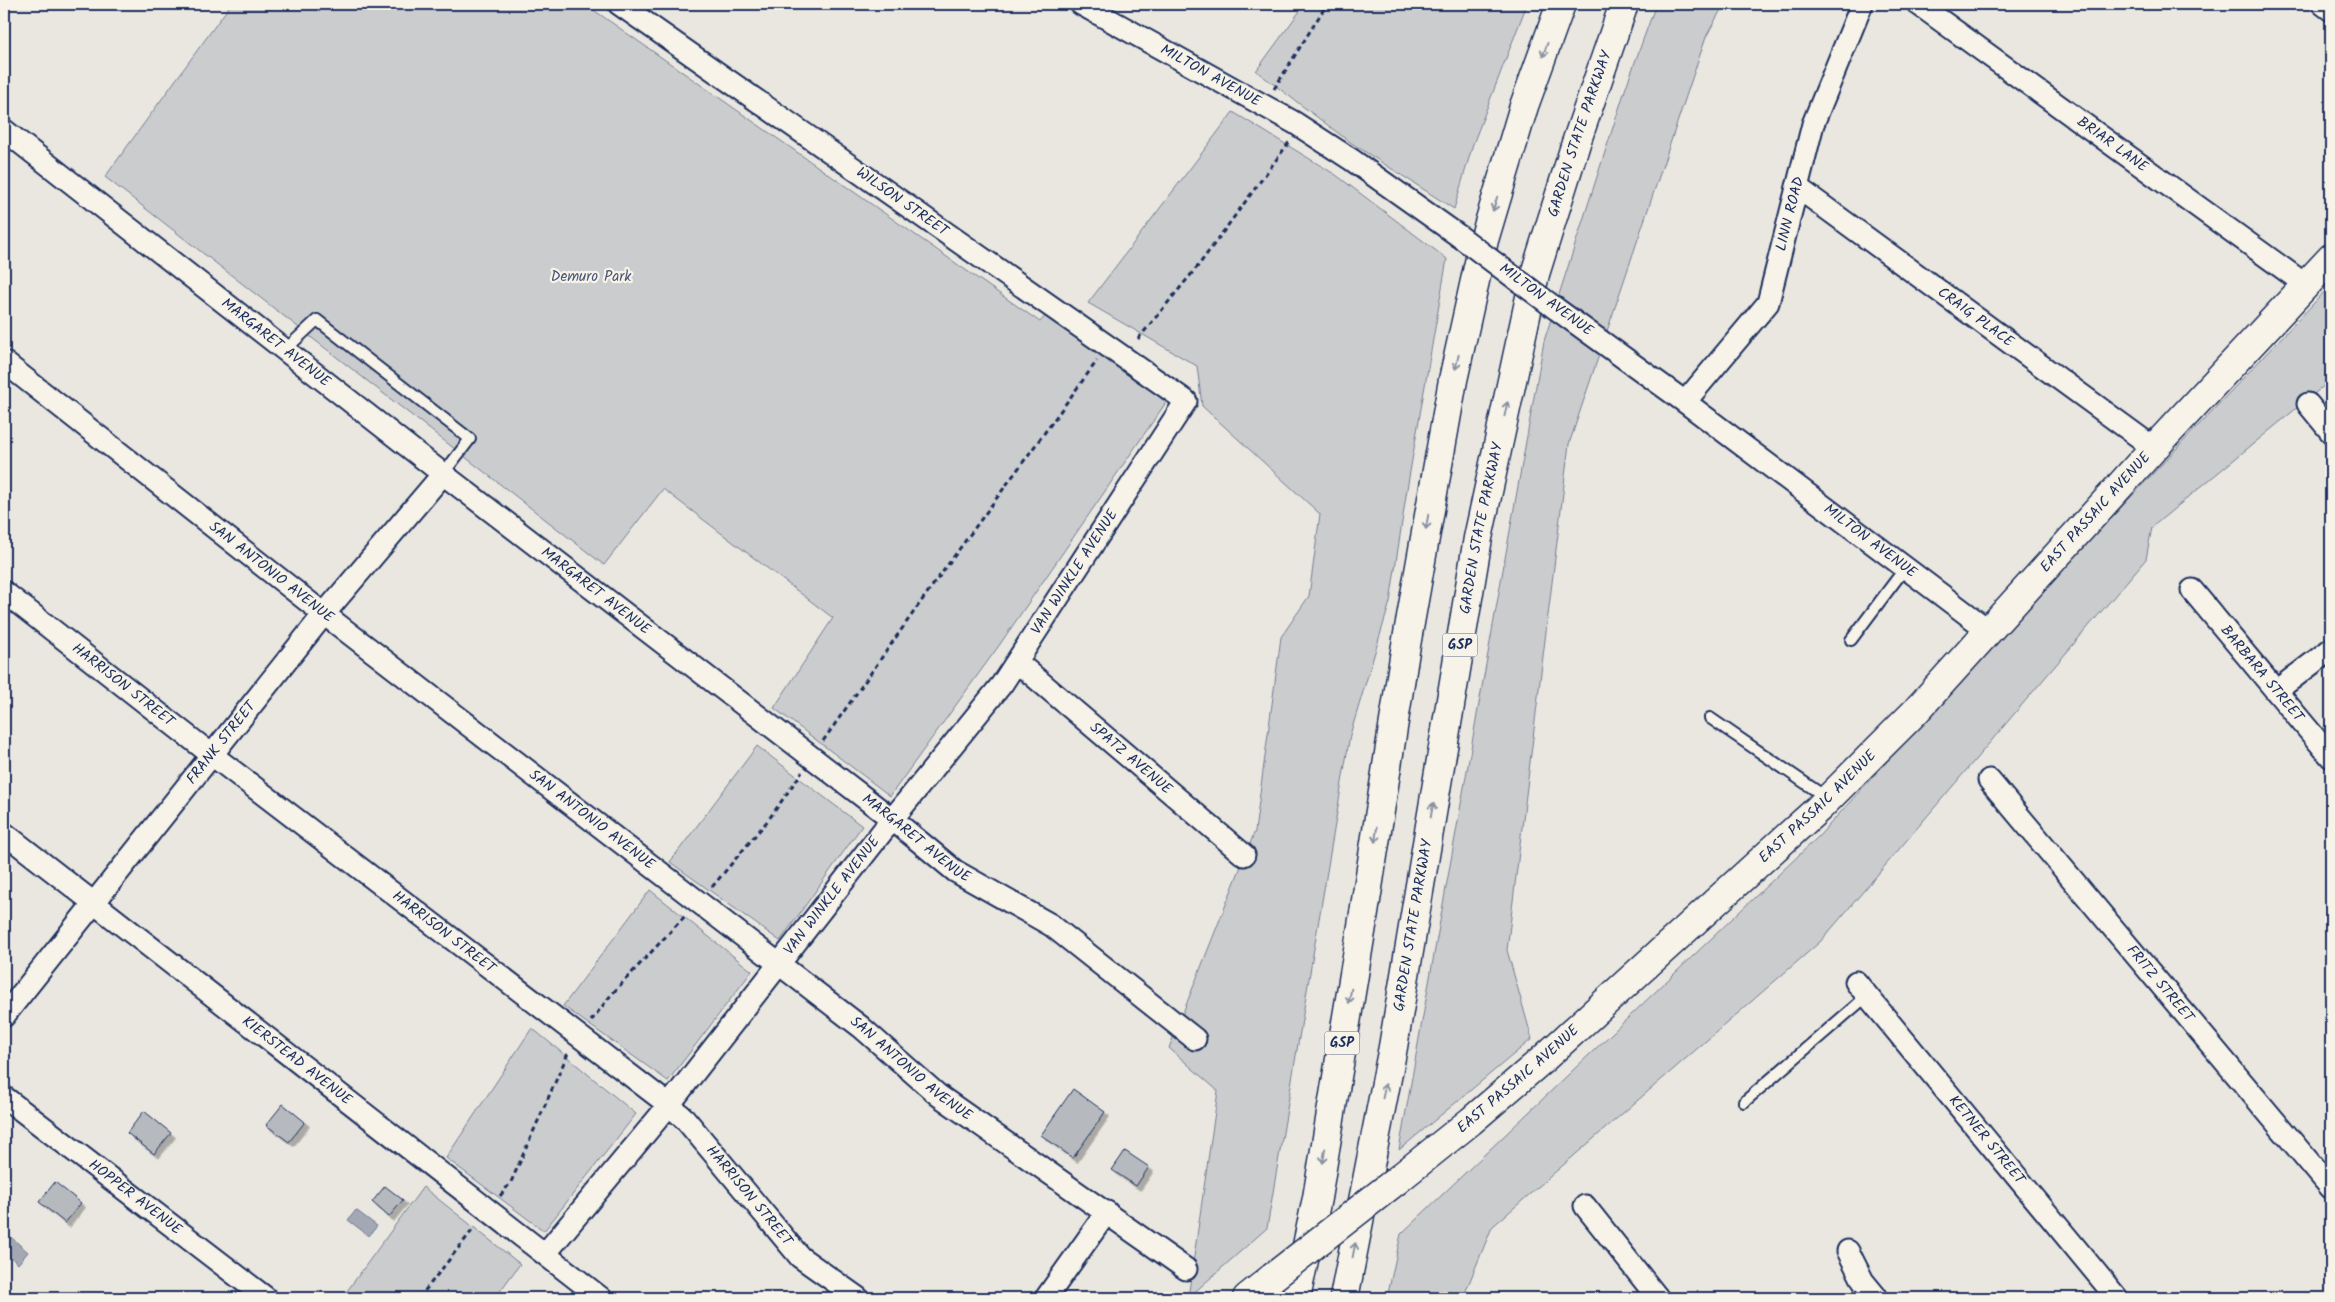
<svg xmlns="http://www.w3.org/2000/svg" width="2335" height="1302" font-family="Kalam,sans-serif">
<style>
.green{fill:#cbcccd;stroke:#737e96}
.water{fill:#a3a8b4;stroke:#6d7892}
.building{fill:#b6babf;stroke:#1b2f5e;filter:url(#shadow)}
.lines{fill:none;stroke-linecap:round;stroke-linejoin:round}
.lane-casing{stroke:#1b2f5e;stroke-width:14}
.street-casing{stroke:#1b2f5e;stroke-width:25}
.secondary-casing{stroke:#1b2f5e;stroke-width:31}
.highway-casing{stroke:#1b2f5e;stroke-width:31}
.path{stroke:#1b2f5e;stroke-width:3;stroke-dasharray:5 4;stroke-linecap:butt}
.lane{stroke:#f7f3e8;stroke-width:10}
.street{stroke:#f7f3e8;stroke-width:21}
.secondary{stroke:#f7f3e8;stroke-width:28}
.highway{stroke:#f7f3e8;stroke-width:28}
.street-bridge-casing{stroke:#1b2f5e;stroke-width:25;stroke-linecap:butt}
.secondary-bridge-casing{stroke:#1b2f5e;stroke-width:31;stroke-linecap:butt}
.street-bridge{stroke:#f7f3e8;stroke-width:21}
.secondary-bridge{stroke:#f7f3e8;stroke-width:28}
.oneway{stroke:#8991a3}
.labels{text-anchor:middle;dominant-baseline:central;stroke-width:4.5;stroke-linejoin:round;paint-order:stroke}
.shield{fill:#f7f3e8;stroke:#5d6a87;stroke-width:1}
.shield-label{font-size:14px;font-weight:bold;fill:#1b2f5e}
.street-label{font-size:15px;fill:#1b2f5e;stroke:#f7f3e8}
.park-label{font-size:15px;fill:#47567a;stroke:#f7f3e8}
</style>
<defs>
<filter id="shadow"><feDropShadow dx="4.5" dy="4.5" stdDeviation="0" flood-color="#0004"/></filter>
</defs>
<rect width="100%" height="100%" fill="#eae7e0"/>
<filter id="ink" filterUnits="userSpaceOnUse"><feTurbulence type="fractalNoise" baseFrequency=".02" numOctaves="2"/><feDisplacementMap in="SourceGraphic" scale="10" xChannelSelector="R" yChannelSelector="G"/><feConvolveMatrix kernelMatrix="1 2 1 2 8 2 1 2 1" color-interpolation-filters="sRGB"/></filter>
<g filter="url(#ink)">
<g class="green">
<polygon points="231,4 585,4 1040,322 1047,314 1169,398 998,647 890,796 774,708 833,618 663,489 604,565 105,177"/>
<polygon points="1305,4 1527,4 1473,144 1454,209 1350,142 1256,71"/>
<polygon points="1656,4 1724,4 1706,37 1569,444 1507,950 1532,1039 1399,1150 1544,341 1626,87"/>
<polygon points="1233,112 1336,175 1447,259 1407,489 1390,602 1350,735 1267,1228 1188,1298 1218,1091 1169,1048 1255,831 1281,637 1309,596 1320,514 1202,406 1197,366 1088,303"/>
<polygon points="2331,285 2331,380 2152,527 2146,559 1821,941 1492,1227 1463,1298 1387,1298 1401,1234 1819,836 2029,605"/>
<polygon points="757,746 862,826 780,941 670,862"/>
<polygon points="650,890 752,971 668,1081 563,1006"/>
<polygon points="532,1028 636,1114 544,1231 446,1158"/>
<polygon points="423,1187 520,1264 495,1298 342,1298"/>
</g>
<g class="water">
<polygon points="356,1210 377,1226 369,1236 348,1220"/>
<polygon points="5,1232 28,1252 18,1264 4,1251"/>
</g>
<g class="building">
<polygon points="1073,1089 1105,1112 1073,1158 1041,1135"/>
<polygon points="283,1104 305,1122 289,1142 266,1125"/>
<polygon points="144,1111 171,1133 154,1154 127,1133"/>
<polygon points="1125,1151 1149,1167 1136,1186 1112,1170"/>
<polygon points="55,1182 81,1203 65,1223 39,1202"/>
<polygon points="385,1186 403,1200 389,1217 372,1202"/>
</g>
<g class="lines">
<g class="lane-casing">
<g id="lane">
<polyline points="285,350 317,320 470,439 443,474"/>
<polyline points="1851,640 1905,568"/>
<polyline points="1710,718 1827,798"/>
<polyline points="1744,1102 1867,996"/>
</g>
</g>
<g class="street-casing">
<g id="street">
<path id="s1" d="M1081,4L1295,123L1352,160L1459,236"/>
<path id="s2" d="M1918,4L2306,285"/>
<polyline points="2323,4 2331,10"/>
<path id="s3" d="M4,130L443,474L892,819L955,871L1051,925L1195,1039"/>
<path id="s4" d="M1797,187L2154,448"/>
<path id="s5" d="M1555,308L1685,402L1988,630"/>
<path id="s6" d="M4,362L324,614L861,1027L938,1095L1186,1269"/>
<path id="s7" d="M1685,402L1768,303L1813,124L1862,4"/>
<polyline points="2308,404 2331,432"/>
<path id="s8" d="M2192,590L2331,757"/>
<path id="s9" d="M4,592L212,755L669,1105L685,1119L800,1257L858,1298"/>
<path id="s10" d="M1017,662L1244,855"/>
<polyline points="2276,691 2331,649"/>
<path id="s11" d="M1989,780L2331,1188"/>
<path id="s12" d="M4,833L601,1298"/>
<path id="s13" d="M1856,982L2117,1298"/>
<path id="s14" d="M4,1016L324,614L443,474"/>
<path id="s15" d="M4,1097L266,1298"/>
<polyline points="1585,1206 1658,1298"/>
<polyline points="1848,1251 1863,1281 1877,1298"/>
<path id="s16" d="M545,1254L669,1105L882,832L1002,684L1186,401L619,4"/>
<polyline points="1046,1298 1107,1212"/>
</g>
</g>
<g class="secondary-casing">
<g id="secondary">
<path id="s17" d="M1396,1181L1471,1121L1542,1060L1819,808L1916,711L2154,448L2331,258"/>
<polyline points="1247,1298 1273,1277"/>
</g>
</g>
<g class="highway-casing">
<g id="highway">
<polyline points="1296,1298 1317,1198 1362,926 1405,651 1453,380 1484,240 1524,106 1561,4"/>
<path id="s18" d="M1344,1298L1393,1047L1478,538L1535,274L1576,143L1624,4"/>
</g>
</g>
<g class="path">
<polyline points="1274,89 1327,4"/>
<polyline points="1138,339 1198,266 1290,141"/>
<polyline points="823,741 925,596 1097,361"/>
<polyline points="712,887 769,819 802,772"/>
<polyline points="591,1021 611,995 685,916"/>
<polyline points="500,1196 511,1182 569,1051"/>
<polyline points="419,1298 475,1227"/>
</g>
<use href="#lane" class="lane"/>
<use href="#street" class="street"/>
<use href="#secondary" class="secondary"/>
<use href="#highway" class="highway"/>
<g class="street-bridge-casing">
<polyline id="street-bridge" points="1459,236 1555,308"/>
</g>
<g class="secondary-bridge-casing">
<polyline id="secondary-bridge" points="1273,1277 1396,1181"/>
</g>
<use href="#street-bridge" class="street-bridge"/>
<use href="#secondary-bridge" class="secondary-bridge"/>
</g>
<defs><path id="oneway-shaft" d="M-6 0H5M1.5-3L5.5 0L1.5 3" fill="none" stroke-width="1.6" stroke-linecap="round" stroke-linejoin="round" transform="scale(1.25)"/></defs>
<g class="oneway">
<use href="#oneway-shaft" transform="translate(1545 50) rotate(110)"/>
<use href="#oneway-shaft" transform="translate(1495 204) rotate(107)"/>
<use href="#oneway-shaft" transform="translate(1457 362) rotate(103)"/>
<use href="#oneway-shaft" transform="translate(1506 409) rotate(-78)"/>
<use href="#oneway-shaft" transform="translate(1427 522) rotate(100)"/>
<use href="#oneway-shaft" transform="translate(1432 810) rotate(-80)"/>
<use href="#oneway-shaft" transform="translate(1376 835) rotate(98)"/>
<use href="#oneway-shaft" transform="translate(1350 996) rotate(100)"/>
<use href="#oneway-shaft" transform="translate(1384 1091) rotate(-79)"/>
<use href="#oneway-shaft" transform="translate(1324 1156) rotate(99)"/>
<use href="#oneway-shaft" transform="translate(1354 1250) rotate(-79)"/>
</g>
</g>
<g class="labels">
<g class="shield">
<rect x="1442.5" y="633.5" width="35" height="23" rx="4"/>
<rect x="1324.5" y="1031.5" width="35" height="23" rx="4"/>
</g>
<g class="shield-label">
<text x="1460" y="645">GSP</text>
<text x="1342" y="1043">GSP</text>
</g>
<g class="street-label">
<text stroke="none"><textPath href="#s1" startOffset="148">MILTON AVENUE</textPath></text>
<text stroke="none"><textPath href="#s18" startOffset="1189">GARDEN STATE PARKWAY</textPath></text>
<text stroke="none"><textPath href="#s2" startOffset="240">BRIAR LANE</textPath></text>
<text transform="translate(902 202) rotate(35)">WILSON STREET</text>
<text stroke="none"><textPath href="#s7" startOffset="221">LINN ROAD</textPath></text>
<text transform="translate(1546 300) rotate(36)">MILTON AVENUE</text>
<text stroke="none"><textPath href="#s4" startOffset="221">CRAIG PLACE</textPath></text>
<text stroke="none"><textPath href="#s3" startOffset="345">MARGARET AVENUE</textPath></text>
<text stroke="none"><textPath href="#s17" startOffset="969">EAST PASSAIC AVENUE</textPath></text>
<text stroke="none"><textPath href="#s18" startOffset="782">GARDEN STATE PARKWAY</textPath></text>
<text stroke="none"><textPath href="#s5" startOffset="392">MILTON AVENUE</textPath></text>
<text stroke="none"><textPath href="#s16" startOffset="864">VAN WINKLE AVENUE</textPath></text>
<text stroke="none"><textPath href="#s6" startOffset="340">SAN ANTONIO AVENUE</textPath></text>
<text stroke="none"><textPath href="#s3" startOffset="750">MARGARET AVENUE</textPath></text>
<text stroke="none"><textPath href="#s8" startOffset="109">BARBARA STREET</textPath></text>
<text stroke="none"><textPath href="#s9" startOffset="151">HARRISON STREET</textPath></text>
<text stroke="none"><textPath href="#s14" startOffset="349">FRANK STREET</textPath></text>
<text stroke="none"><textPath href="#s10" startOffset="149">SPATZ AVENUE</textPath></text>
<text stroke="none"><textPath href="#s17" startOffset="564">EAST PASSAIC AVENUE</textPath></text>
<text stroke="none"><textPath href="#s6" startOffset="745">SAN ANTONIO AVENUE</textPath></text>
<text stroke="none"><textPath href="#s3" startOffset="1155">MARGARET AVENUE</textPath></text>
<text stroke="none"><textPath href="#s16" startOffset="459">VAN WINKLE AVENUE</textPath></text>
<text stroke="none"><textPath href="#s18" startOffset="379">GARDEN STATE PARKWAY</textPath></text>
<text stroke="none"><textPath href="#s9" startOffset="556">HARRISON STREET</textPath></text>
<text stroke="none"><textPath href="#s11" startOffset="266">FRITZ STREET</textPath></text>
<text stroke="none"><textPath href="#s12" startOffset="371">KIERSTEAD AVENUE</textPath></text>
<text stroke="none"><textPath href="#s6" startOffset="1150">SAN ANTONIO AVENUE</textPath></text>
<text stroke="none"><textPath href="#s17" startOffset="159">EAST PASSAIC AVENUE</textPath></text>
<text stroke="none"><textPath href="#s13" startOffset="205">KETNER STREET</textPath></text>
<text stroke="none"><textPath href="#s9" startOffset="961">HARRISON STREET</textPath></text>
<text stroke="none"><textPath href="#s15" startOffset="165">HOPPER AVENUE</textPath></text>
</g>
<g class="park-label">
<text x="591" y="277">Demuro Park</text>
</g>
</g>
<rect width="2335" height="1302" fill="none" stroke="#f7f3e8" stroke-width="20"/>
<rect x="10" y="10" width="2315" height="1282" fill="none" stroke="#1b2f5e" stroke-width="2" filter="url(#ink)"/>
</svg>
